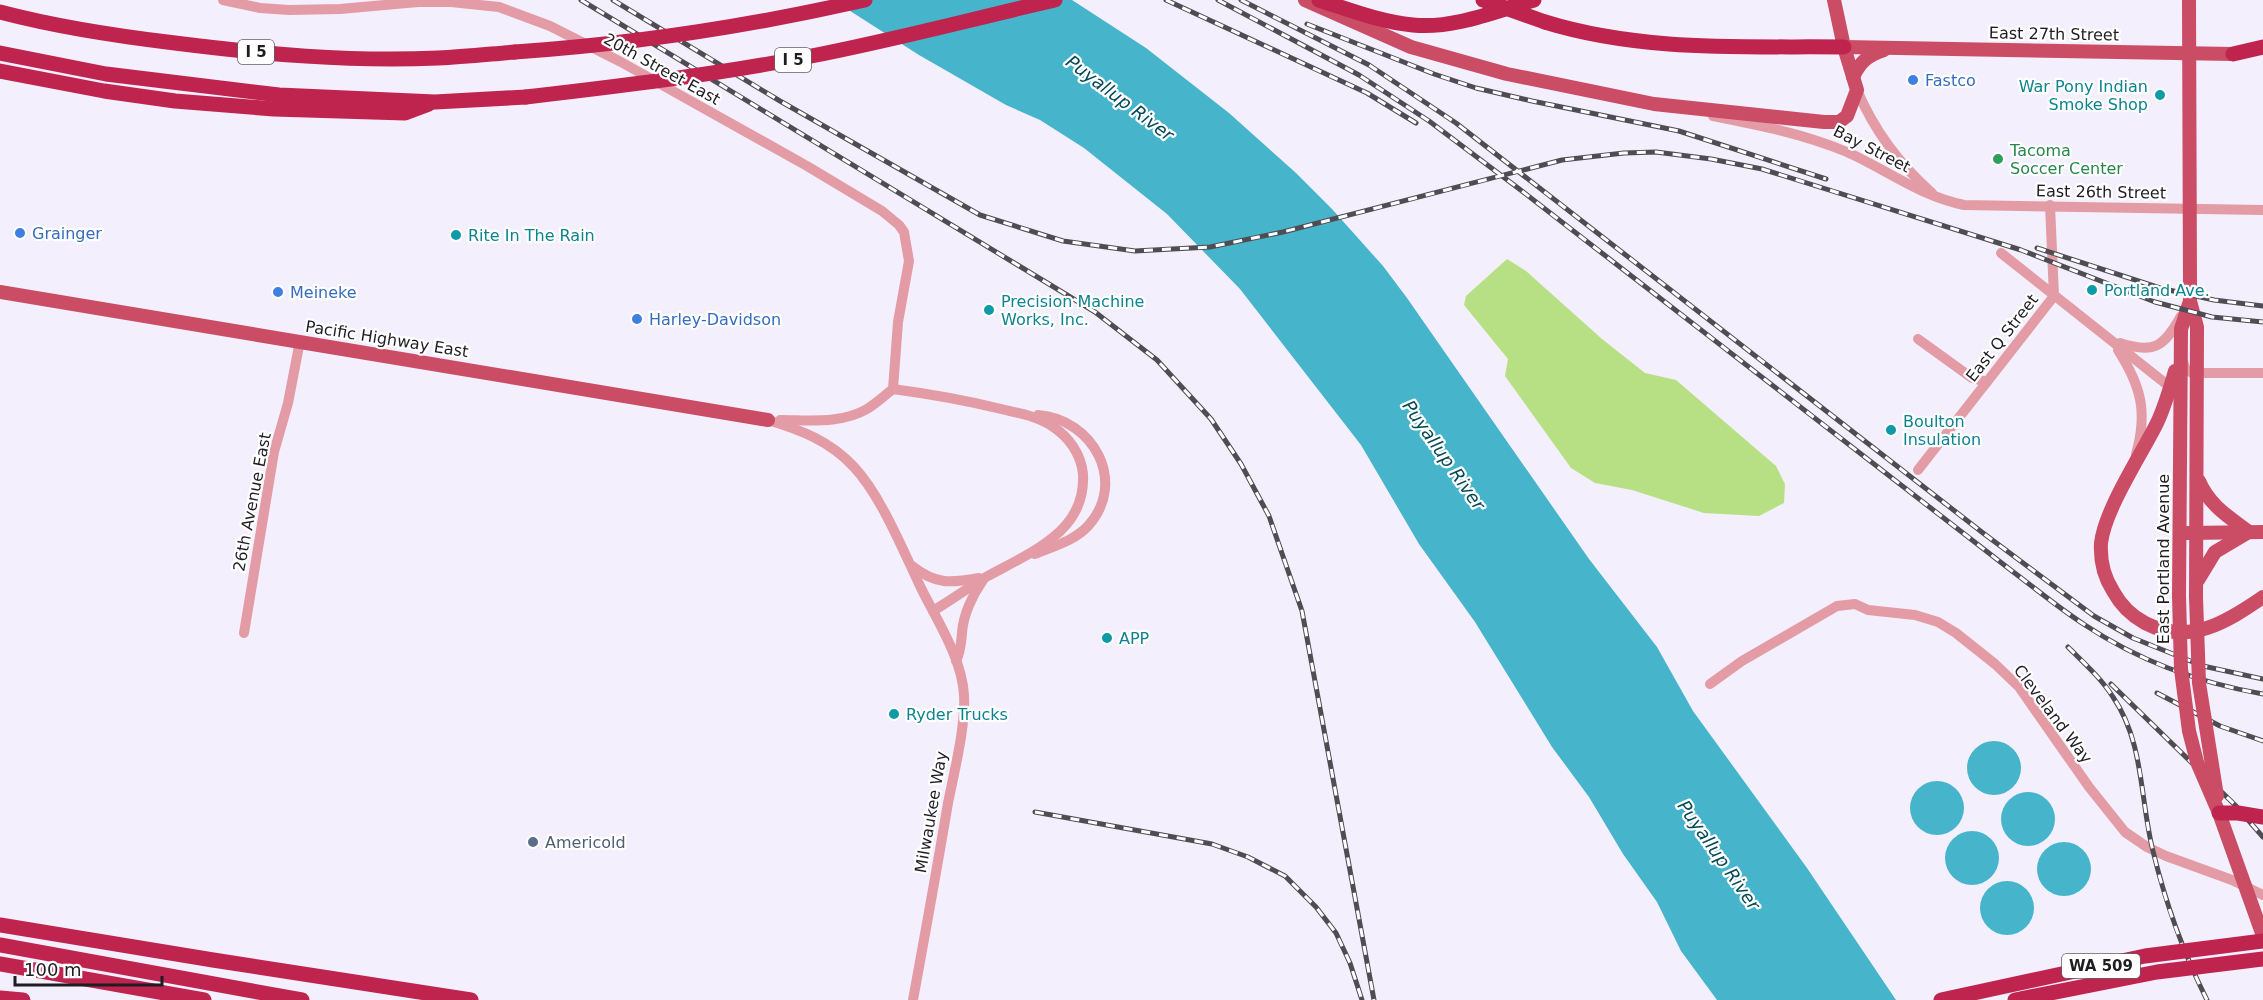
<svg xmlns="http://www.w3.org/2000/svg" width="2263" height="1000" font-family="'DejaVu Sans',sans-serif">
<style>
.green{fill:#b7e085}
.water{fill:#46b4ca}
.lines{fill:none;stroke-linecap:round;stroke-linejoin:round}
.minor{stroke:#e39ca5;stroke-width:10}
.major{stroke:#cb4c65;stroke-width:14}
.highway{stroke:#bf244f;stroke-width:15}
.rail-casing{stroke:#4f4d54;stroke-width:5}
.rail{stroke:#fff;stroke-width:3;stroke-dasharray:9;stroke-linecap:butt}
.major-bridge{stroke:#cb4c65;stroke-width:14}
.highway-bridge{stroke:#bf244f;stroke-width:15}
.shop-dot{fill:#3f7fe0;stroke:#fff;stroke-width:2}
.culture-dot{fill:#0f9aa8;stroke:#fff;stroke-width:2}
.leisure-dot{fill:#2e9e5b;stroke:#fff;stroke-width:2}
.service-dot{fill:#5c6f8a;stroke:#fff;stroke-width:2}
.labels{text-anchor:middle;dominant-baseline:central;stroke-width:4.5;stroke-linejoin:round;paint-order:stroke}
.shield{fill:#fff;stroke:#626164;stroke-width:1.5}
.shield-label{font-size:15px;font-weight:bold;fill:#1f1d22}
.street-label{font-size:16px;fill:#1f1d22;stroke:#fff}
.shop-label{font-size:16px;fill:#366cbe;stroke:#fff;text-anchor:start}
.culture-label{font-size:16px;fill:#0d838f;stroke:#fff;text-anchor:start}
.leisure-label{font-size:16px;fill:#27864d;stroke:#fff;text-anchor:start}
.service-label{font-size:16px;fill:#4e5e75;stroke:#fff;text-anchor:start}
.water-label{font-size:18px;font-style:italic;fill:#054955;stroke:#fff}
</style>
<rect width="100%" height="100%" fill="#f3effc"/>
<polygon class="green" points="1507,259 1526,271 1602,339 1645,373 1676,380 1776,466 1785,484 1784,503 1759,516 1704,513 1632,490 1595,483 1571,468 1505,376 1508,359 1464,305 1466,296"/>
<g class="water">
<polygon points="833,0 1072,0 1146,48 1229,113 1296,173 1332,209 1383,266 1407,298 1589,559 1657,647 1693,711 1807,868 1896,1000 1717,1000 1681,951 1657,902 1623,854 1589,797 1552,747 1475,622 1419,544 1361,445 1240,289 1167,214 1084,148 1040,120 1006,105 919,55"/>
<circle cx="1994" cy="768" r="27"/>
<circle cx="1937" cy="808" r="27"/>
<circle cx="2028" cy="819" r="27"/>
<circle cx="1972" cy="858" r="27"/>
<circle cx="2064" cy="869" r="27"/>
<circle cx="2007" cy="908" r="27"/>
</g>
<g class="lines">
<g class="minor">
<polyline points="223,0 260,8 289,10 340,9 418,2 451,2 499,7 550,26 621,62 807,166 882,211 899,225 904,232 909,261 898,322 893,389"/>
<path d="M1857,90C1874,130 1899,164 1932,193"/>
<path d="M1713,116C1759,125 1804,134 1847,152C1887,170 1920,196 1964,205L2263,210"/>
<polyline points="2001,253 2175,391"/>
<polyline points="1918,339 1972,378 1987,382"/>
<path d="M2120,343C2154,354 2164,347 2181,316"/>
<path d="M2118,350C2141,386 2148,412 2136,454"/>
<polyline points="2182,358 2185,368 2192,373 2263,373"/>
<path d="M768,420C801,430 830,441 854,467C882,497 904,553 922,590C938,622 962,659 964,695C966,725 954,773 948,803C937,869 925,934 913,1000"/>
<path d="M780,420C810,420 841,424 867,409C877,403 885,395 893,389C930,394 965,400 1001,409C1018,413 1037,416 1052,426C1069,437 1081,454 1083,474C1084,493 1078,511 1066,525C1046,548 1013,562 986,577C968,588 951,600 933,611"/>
<polyline points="1918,470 2054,296 2050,205"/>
<path d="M1035,554C1054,546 1074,541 1088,526C1128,482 1093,419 1038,415"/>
<path d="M912,566C936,585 951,583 979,578"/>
<polyline points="244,633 274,452 288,403 300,341"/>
<path d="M956,661C961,651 961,643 962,633C963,615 973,594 983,580"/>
<polyline points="1710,684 1742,661 1837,606 1855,604 1868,610 1915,615 1938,622 1956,633 1995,664 2019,687 2089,787 2125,832 2147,847 2166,856 2232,880 2263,895"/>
</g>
<g class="major">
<polyline points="1305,0 1411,47 1507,74 1654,104 1824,122 1839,122 1847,116 1857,90 1844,47 1834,0"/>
<polyline points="1844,47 2233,54"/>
<path d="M1853,77C1860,62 1868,55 1884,50"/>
<polyline points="0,292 768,420"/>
<polyline points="2190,301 2197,327 2196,597"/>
<path d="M2175,371C2170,388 2165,406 2157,423C2141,455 2105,509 2101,543C2100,560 2104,577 2113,591C2120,604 2132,616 2145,623C2189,646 2227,622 2263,597"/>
<path d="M2199,481C2209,505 2229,517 2249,532"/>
<polyline points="2187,533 2263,532"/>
<polyline points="2198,580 2215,552 2247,533"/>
<polyline points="2179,596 2181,329 2190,301 2190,287 2189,0"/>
</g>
<g class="highway">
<path d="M1319,0C1350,10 1381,22 1413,25C1454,29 1496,11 1534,0"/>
<path d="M0,12C57,27 116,36 175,43C262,54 350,62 438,58C464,57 490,54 515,52"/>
<path d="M1545,22C1642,52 1744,46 1844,47"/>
<polyline points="0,53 106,74 279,95 435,102 526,97"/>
<polyline points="2233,54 2263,47"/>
<polyline points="0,71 104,91 175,101 274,109 405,113 429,104"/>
<polyline points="0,925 213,960 471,1000"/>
<polyline points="0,945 302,1000"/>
<polyline points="0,964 204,1000"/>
<polyline points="0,998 23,1000"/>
</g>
<g class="rail-casing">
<g id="rail">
<polyline points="581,0 1095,312 1157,360 1211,419 1241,464 1269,516 1302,611 1374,1000"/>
<polyline points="613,0 780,101 980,215 1063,241 1135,251 1210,247 1283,232 1562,160 1624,153 1656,152 1711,159 1762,169 2021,250 2155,302 2212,317 2263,322"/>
<polyline points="1166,0 1367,93 1416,123"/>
<path d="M1218,0L1359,75L1429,121L1518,188L2012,571C2036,589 2060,609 2085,625C2139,661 2200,683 2263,694"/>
<polyline points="1241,0 1369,65 1456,123 1983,533 2094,616 2133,638 2203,666 2263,679"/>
<polyline points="1307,24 1434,74 1476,88 1532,101 1679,131 1826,179"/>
<polyline points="2037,248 2160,288 2214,300 2263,306"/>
<path d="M2068,647C2084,663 2101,678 2113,697C2144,742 2140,800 2153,851C2166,905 2182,950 2207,1000"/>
<polyline points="2111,684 2235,805 2263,837"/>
<polyline points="2157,693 2220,726 2263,741"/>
<polyline points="1035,812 1212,844 1248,857 1285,876 1316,907 1336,933 1350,963 1362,1000"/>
</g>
</g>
<use href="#rail" class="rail"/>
<g class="major-bridge">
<polyline points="2179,596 2181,669 2189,731 2197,762 2219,813 2263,936"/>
<polyline points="2196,597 2199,683 2217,796"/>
</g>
<g class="highway-bridge">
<polyline points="1483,0 1545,22"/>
<path d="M515,52C633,44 750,26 865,0"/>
<path d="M526,97C620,86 713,75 806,57C890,41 972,19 1055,0"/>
<polyline points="2219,813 2238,813 2263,817"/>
<polyline points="1941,1000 2145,956 2263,941"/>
<polyline points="2015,1000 2157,972 2263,959"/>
</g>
</g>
<g class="shop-dot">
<circle cx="1913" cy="80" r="6"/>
<circle cx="20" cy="233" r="6"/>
<circle cx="278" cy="292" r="6"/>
<circle cx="637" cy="319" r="6"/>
</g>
<g class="culture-dot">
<circle cx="2160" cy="95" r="6"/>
<circle cx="456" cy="235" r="6"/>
<circle cx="2092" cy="290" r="6"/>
<circle cx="989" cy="310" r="6"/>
<circle cx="1891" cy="430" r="6"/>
<circle cx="1107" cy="638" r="6"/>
<circle cx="894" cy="714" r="6"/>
</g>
<circle class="leisure-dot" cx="1998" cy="159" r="6"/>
<circle class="service-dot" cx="533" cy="842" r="6"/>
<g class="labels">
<g class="shield">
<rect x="238" y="40" width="36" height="24" rx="4.5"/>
<rect x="775" y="48" width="36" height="24" rx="4.5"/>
<rect x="2062" y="954" width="78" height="24" rx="4.5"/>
</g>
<g class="shield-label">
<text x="256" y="52">I 5</text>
<text x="793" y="60">I 5</text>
<text x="2101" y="966">WA 509</text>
</g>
<g class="street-label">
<text transform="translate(2054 34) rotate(1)">East 27th Street</text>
<text transform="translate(662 69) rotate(29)">20th Street East</text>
<text transform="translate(1872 149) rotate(27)">Bay Street</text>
<text transform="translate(2101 192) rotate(1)">East 26th Street</text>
<text transform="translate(2002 338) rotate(-52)">East Q Street</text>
<text transform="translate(387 339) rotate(9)">Pacific Highway East</text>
<text transform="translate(252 502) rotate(-79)">26th Avenue East</text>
<text transform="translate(2163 559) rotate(-90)">East Portland Avenue</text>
<text transform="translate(2053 714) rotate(53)">Cleveland Way</text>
<text transform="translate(931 812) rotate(-80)">Milwaukee Way</text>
</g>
<g class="shop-label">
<text x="1925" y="80">Fastco</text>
<text x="32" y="233">Grainger</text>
<text x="290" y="292">Meineke</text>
<text x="649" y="319">Harley-Davidson</text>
</g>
<g class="culture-label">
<text x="2148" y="86" text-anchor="end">War Pony Indian<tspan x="2148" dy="18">Smoke Shop</tspan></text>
<text x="468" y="235">Rite In The Rain</text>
<text x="2104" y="290">Portland Ave.</text>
<text x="1001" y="301">Precision Machine<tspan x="1001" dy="18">Works, Inc.</tspan></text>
<text x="1903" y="421">Boulton<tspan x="1903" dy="18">Insulation</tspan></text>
<text x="1119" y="638">APP</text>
<text x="906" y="714">Ryder Trucks</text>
</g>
<g class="leisure-label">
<text x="2010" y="150">Tacoma<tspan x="2010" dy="18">Soccer Center</tspan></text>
</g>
<g class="service-label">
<text x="545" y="842">Americold</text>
</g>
<g class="water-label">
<text transform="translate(1120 98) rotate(37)">Puyallup River</text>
<text transform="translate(1444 455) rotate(55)">Puyallup River</text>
<text transform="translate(1719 855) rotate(55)">Puyallup River</text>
</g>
</g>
<path d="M15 976v9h147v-9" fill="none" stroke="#1f1d22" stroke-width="3"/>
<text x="24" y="976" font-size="18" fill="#1f1d22" stroke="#ffffff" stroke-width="4.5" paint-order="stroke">100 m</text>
</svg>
